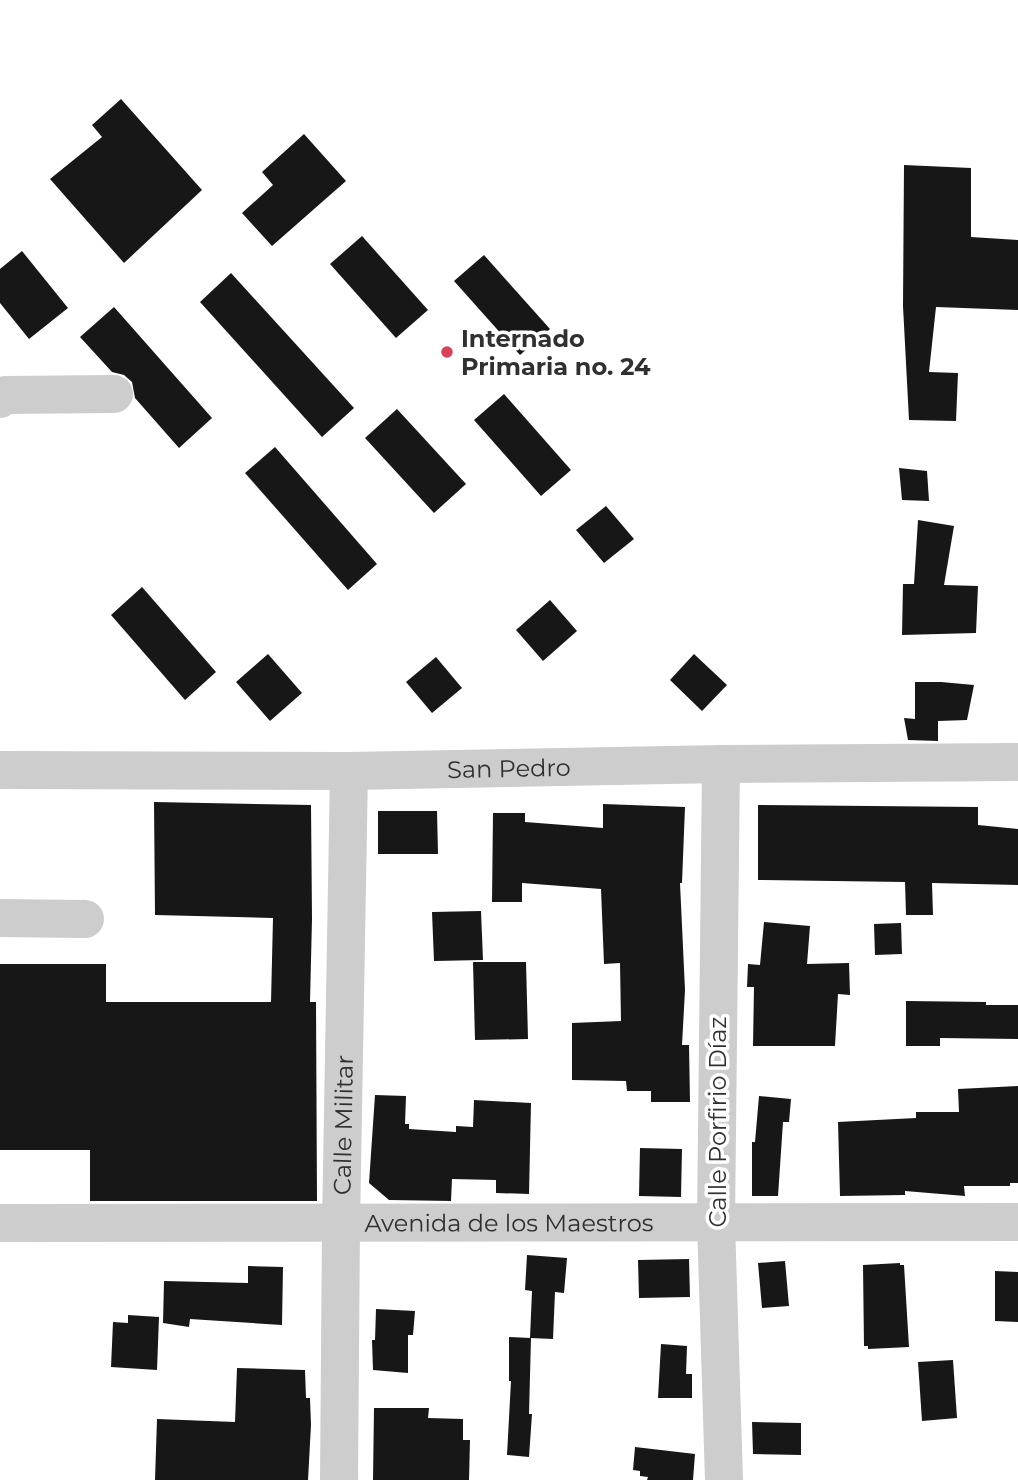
<svg xmlns="http://www.w3.org/2000/svg" width="1018" height="1480" font-family="Montserrat,sans-serif">
<style>
.building{fill:#171717}
.lines{fill:none;stroke-linecap:round;stroke-linejoin:round}
.minor{stroke:#cdcdcd;stroke-width:38}
.poi-dot{fill:#d94157;stroke:#fff;stroke-width:2.5}
.labels{text-anchor:middle;dominant-baseline:central;stroke-width:7;stroke-linejoin:round;paint-order:stroke}
.poi-label{font-size:24px;font-weight:bold;fill:#303030;stroke:#fff;text-anchor:start}
.street-label{font-size:24px;fill:#303030;stroke:#fff}
</style>
<rect width="100%" height="100%" fill="#fff"/>
<g class="building">
<polygon points="121,99 202,190 124,263 50,179 102,137 92,125"/>
<polygon points="304,134 346,181 272,246 242,213 273,185 262,172"/>
<polygon points="904,165 971,168 971,237 1018,240 1018,310 936,307 929,372 958,373 956,421 909,420 903,306"/>
<polygon points="362,236 428,310 396,338 330,264"/>
<polygon points="22,251 68,308 29,339 0,303 0,269"/>
<polygon points="484,255 550,329 520,355 454,281"/>
<polygon points="231,273 354,408 322,437 200,302"/>
<polygon points="114,307 212,418 179,448 135,398 132,382 124,375 112,372 80,337"/>
<polygon points="504,394 571,470 541,496 474,420"/>
<polygon points="397,409 466,484 434,513 365,438"/>
<polygon points="275,447 377,564 348,590 245,473"/>
<polygon points="899,468 927,471 929,501 902,500"/>
<polygon points="606,506 634,539 604,563 576,530"/>
<polygon points="918,520 954,526 944,585 978,586 976,633 902,635 903,584 914,584"/>
<polygon points="142,587 216,672 185,700 111,615"/>
<polygon points="550,600 577,631 543,661 516,630"/>
<polygon points="268,654 302,693 270,721 236,682"/>
<polygon points="694,654 727,685 702,711 670,680"/>
<polygon points="436,657 462,688 432,713 406,682"/>
<polygon points="915,682 941,682 974,685 967,720 938,721 938,741 908,740 904,718 915,719"/>
<polygon points="154,802 311,805 312,919 310,1002 316,1002 317,1201 90,1201 90,1150 0,1150 0,964 106,964 106,1002 271,1002 273,918 155,915"/>
<polygon points="603,804 685,807 682,883 680,883 685,990 682,1045 689,1045 690,1102 651,1102 651,1091 627,1091 626,1081 572,1080 572,1023 621,1021 620,963 604,964 601,889 522,883 522,902 492,902 493,813 525,813 525,822 603,828"/>
<polygon points="758,805 978,807 978,825 1018,829 1018,885 932,883 933,915 906,915 905,882 758,880"/>
<polygon points="378,811 437,811 438,854 378,854"/>
<polygon points="481,911 483,960 434,961 432,912"/>
<polygon points="764,922 810,926 807,964 849,963 850,995 838,994 835,1046 753,1046 754,987 747,987 748,964 760,965"/>
<polygon points="901,923 902,954 875,955 874,924"/>
<polygon points="473,962 526,962 528,1039 475,1040"/>
<polygon points="906,1001 986,1002 986,1005 1018,1005 1018,1039 940,1038 940,1046 906,1046"/>
<polygon points="1018,1086 1018,1183 1010,1183 1010,1186 964,1186 965,1196 905,1191 905,1195 840,1196 838,1122 916,1118 916,1112 959,1112 958,1089"/>
<polygon points="375,1095 406,1096 405,1124 409,1124 409,1129 456,1132 456,1126 473,1127 474,1100 531,1103 529,1194 496,1193 496,1180 452,1179 451,1201 389,1200 369,1183"/>
<polygon points="759,1096 791,1099 789,1122 783,1122 778,1196 752,1196 752,1142 755,1142"/>
<polygon points="640,1148 682,1149 681,1197 639,1196"/>
<polygon points="527,1255 567,1258 564,1293 555,1292 553,1339 530,1338 532,1291 525,1290"/>
<polygon points="689,1259 690,1297 639,1298 638,1260"/>
<polygon points="785,1261 789,1306 762,1308 758,1263"/>
<polygon points="900,1263 900,1265 904,1265 909,1347 868,1349 868,1346 864,1346 863,1265"/>
<polygon points="248,1266 283,1267 282,1325 190,1319 189,1327 163,1323 164,1281 248,1283"/>
<polygon points="995,1271 1018,1272 1018,1322 995,1321"/>
<polygon points="376,1309 415,1311 413,1335 408,1335 408,1373 373,1370 372,1340 375,1340"/>
<polygon points="128,1315 159,1317 157,1370 111,1367 113,1322 128,1323"/>
<polygon points="509,1337 531,1338 529,1414 532,1414 529,1457 507,1455 511,1381 509,1381"/>
<polygon points="661,1344 687,1346 686,1374 692,1374 692,1398 658,1398"/>
<polygon points="953,1360 957,1418 922,1421 918,1362"/>
<polygon points="237,1368 305,1370 306,1398 310,1398 311,1425 308,1480 155,1480 157,1419 235,1422"/>
<polygon points="374,1408 429,1408 428,1418 463,1419 463,1440 470,1440 469,1480 373,1480"/>
<polygon points="752,1422 801,1423 801,1455 753,1454"/>
<polygon points="635,1447 695,1454 693,1480 647,1480 648,1477 640,1476 640,1471 633,1470"/>
</g>
<g class="lines">
<g class="minor">
<polyline points="0,399 5,395 114,394"/>
<polyline points="721,764 716,1222 724,1480"/>
<path id="s1" d="M0,770L349,771L721,764L1018,762"/>
<polyline points="0,918 85,919"/>
<path id="s2" d="M0,1223L1018,1222"/>
<path id="s3" d="M339,1480L341,1225L349,771"/>
</g>
</g>
<circle class="poi-dot" cx="447" cy="352" r="7"/>
<g class="labels">
<g class="poi-label">
<text x="461" y="338">Internado<tspan x="461" dy="28">Primaria no. 24</tspan></text>
</g>
<g class="street-label">
<text stroke="none"><textPath href="#s1" startOffset="509">San Pedro</textPath></text>
<text transform="translate(717 1122) rotate(-90)">Calle Porfirio Díaz</text>
<text stroke="none"><textPath href="#s3" startOffset="355">Calle Militar</textPath></text>
<text stroke="none"><textPath href="#s2" startOffset="509">Avenida de los Maestros</textPath></text>
</g>
</g>
</svg>
